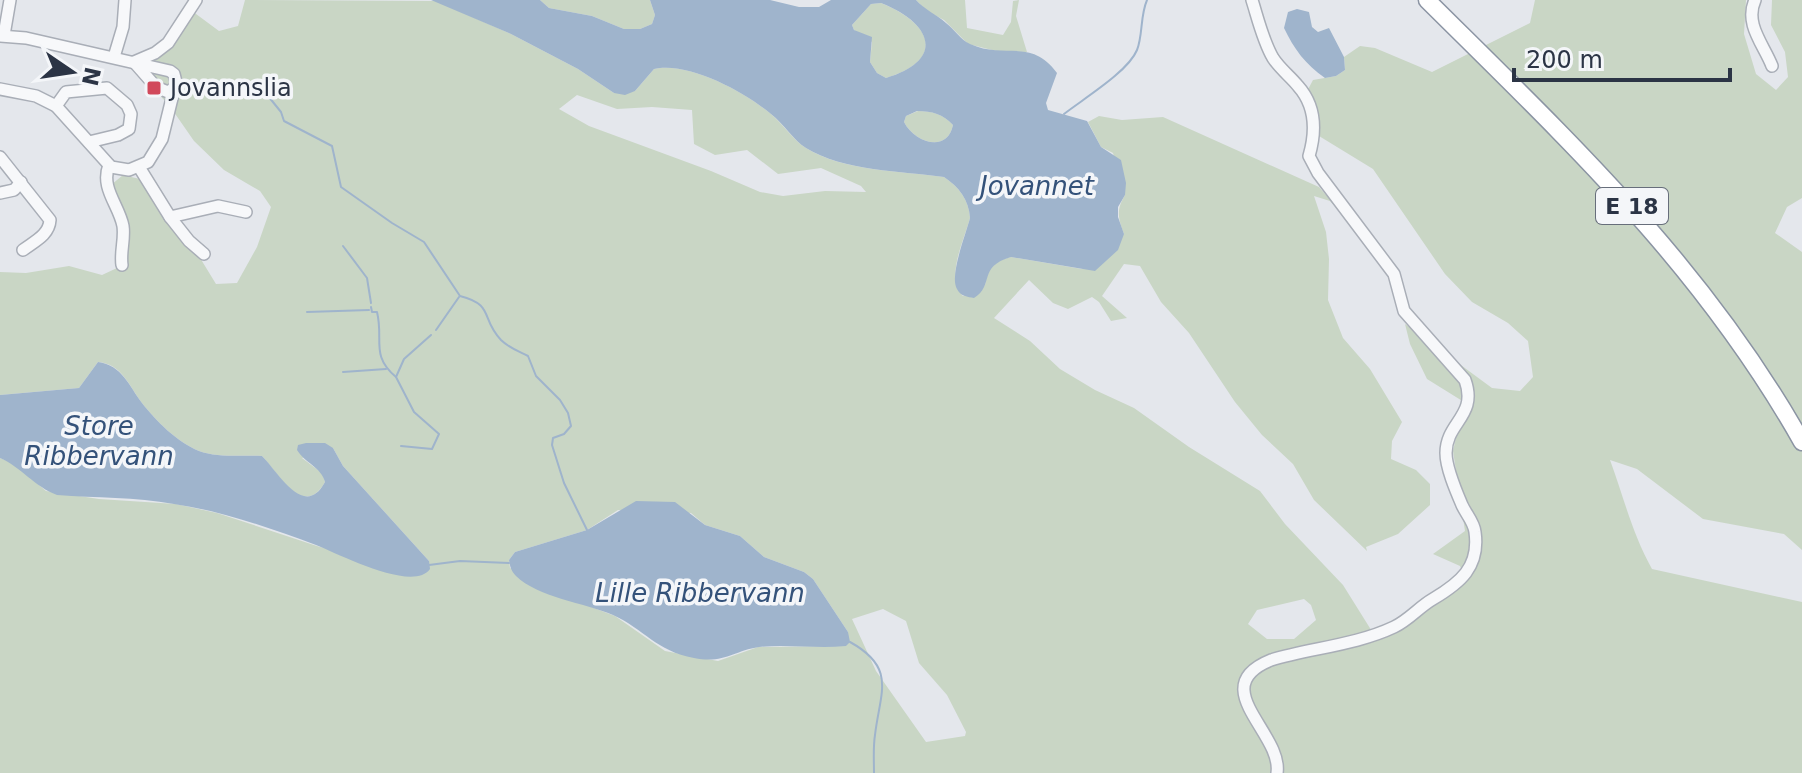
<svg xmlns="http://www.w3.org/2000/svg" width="1802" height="773" font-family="'DejaVu Sans',sans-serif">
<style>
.green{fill:#c9d6c5;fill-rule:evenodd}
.water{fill:#9fb4cc;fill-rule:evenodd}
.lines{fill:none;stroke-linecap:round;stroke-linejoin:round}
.stream{stroke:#9fb4cc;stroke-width:2}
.minor-casing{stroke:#a9aeb7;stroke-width:14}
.highway-casing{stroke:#8b94a3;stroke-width:19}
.minor{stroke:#f7f8fa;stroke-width:11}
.highway{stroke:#fff;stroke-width:16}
.poi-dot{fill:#d1495b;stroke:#f4f6f9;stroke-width:3}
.labels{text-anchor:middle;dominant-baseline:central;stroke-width:7;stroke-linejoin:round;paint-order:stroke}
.shield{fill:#f4f6f9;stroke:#676e7b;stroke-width:2}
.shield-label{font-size:22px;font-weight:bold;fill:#2b3445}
.poi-label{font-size:24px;fill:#2b3445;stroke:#f4f6f9;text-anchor:start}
.water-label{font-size:26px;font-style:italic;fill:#34527a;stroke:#f4f6f9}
</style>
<rect width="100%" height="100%" fill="#e4e7ec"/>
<g class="green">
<path d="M245,0L436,1L511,34L578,69L614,93L635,91L654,69C688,61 745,92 771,114C783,124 793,140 806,148C842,171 902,171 944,177C959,187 969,200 970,218C964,241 945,277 963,296L985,285C988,268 994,261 1011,257L1082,269L1124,234C1118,218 1116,210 1125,195L1113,153L1101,147L1088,122L1099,116L1122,120L1163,117L1319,187L1347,219L1330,201L1314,196L1326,232L1329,259L1328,300L1343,338L1370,369L1402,422L1392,441L1391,459L1416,470L1430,484V505L1398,534L1366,547L1367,551L1314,500L1293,464L1262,435L1235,402L1189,333L1161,302L1140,266L1124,264L1102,296L1127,318L1111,321L1099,302L1092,297L1068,309L1053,303L1029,280L994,318L1030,341L1060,369L1095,390L1134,408L1189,447L1260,491L1285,524L1343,585L1373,633L1401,624L1464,576L1460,566L1433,554L1465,531L1453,451L1464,402L1427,379L1410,344L1405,324L1492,388L1520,391L1533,377L1528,341L1508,323L1472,302L1445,274L1373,169L1319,136L1304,97L1313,80L1336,76L1345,70L1344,57L1360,46L1375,48L1432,72L1530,23L1535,0H1746L1744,34L1756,74L1776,90L1788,77L1785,52L1771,25L1772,0H1802V198L1787,207L1775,233L1802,252V550L1784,534L1703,519L1637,469L1610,460C1624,498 1632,533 1652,569L1802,602V773H0V458L15,464L46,491L99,499L176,504L217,513L320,547L429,565V561L343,466L333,448L302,458L322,473L325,482C303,521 277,471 262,456C242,455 218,458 199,451C177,442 156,421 142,403C129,386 122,364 98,362L79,388L0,395V272L26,273L69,266L102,275L117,268L121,227L111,185L123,175L144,180L164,218L194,248L216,284L237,283L257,247L271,207L260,191L224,170L194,141L169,105L139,74L192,11L219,31L238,26ZM577,95L617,109L652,107L692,110L694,144L715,155L747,150L778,174L821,168L861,186L866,192L825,191L783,196L760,192L711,171L589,126L559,109ZM618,510L691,513L705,525L740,536L764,557L804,572L813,579L848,632L846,646L758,647L718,661L665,651L615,616L578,602L510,568L509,560L515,552L587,530ZM1304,599L1311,605L1316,620L1294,639H1267L1248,624L1257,610ZM883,609L906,621L919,663L947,695L966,732L965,736L926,742L876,671L852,619Z"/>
<polygon points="540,0 650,0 655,15 652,24 640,29 624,29 592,16 549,8"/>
<polygon points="916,0 965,0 967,28 1003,35 1011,22 1013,1 1019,0 1016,16 1027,52 996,51 968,44 944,20 927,11"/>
<path d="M881,3C931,23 948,59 886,78L877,73L870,62L872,42L854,30L852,25L871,4Z"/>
<path d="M918,111C932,111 943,114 953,125C947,154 914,142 904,122L906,116Z"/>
</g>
<g class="water">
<path d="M431,0H540L549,8L592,16L624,29H640L652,24L655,15L650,0H770L799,7H819L831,0H916C925,10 936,14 946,23C954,29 961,40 970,44C1005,60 1031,37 1057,73L1046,103L1048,110L1087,121L1101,147L1121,160L1126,183L1125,195L1118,207V217L1124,234L1118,250L1095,271L1011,257C977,267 995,285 974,298C968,297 960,296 957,289C949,276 966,234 970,218C969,200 959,187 944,177C902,171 843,171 806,148C793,140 784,124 771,114C745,92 688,61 654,69L635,91L625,95L614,93L578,69L511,34ZM881,3C930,22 948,59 886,78L877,73L870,62L872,37L854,30L852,25L871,4ZM917,111C932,111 943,114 953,125C947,154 914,142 904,122L906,116Z"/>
<path d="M1297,9L1309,12L1312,27L1318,32L1329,28L1344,57L1345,70L1336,76L1325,78C1305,64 1294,49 1284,28L1288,12Z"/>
<path d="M98,362C122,365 129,386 142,403C156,421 177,442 199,451C218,458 242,455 262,456C277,470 304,521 325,482C321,467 305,463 297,450L298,445L306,443H325L333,448L343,466L429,561L430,569C413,593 339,554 316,545C270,528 222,511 174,504C135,497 96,498 57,495C35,487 21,467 0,458V395L79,388Z"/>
<path d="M636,501L675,502L705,525L740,536L764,557L804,572L813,579L848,632L850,642L846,646C817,649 787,644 759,647C733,651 724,664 694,658C656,651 644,629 613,615C585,603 537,597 516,576C511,571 510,566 509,560L515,552L587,530Z"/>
</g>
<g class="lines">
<g class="stream">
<path d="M260,86L281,112L284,121L332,146L341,187L392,223L424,242L460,296C495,305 480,318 501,340C509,348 518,351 528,356L536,376L560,400L568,413L571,426L564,434L553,438L552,445L564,483L587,530"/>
<path d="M1064,114C1083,99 1128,72 1137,50C1143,35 1140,16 1147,0"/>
<polyline points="343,246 367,278 371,303"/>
<path d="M371,307L372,312H377C384,340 370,355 396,377"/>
<polyline points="307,312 369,310"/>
<polyline points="436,330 459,297"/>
<polyline points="343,372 386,369"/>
<polyline points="401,446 432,449 439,434 414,412 396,377 404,359 431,335"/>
<polyline points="429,565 460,561 509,563"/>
<path d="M850,642C897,668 880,692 875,735C873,747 874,761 874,773"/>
</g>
<g class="minor-casing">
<g id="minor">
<path d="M1252,0C1258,19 1263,41 1273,58C1280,69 1290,76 1298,86C1316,106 1316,132 1309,156L1318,173L1394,274L1404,311L1465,380C1478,416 1446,422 1446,453C1446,468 1456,491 1462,505C1466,514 1474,522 1475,532C1480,567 1460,583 1433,599C1419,607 1409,620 1394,627C1356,645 1311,648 1271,660C1204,687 1283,733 1277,773"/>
<path d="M1755,0C1744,24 1764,45 1772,66"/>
<polyline points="4,35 10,0"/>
<polyline points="0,36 26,38 170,71 174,74 176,82 162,139 148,162 129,170 111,167 56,106 36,96 0,89"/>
<polyline points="114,57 123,27 125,0"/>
<polyline points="174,88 168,92 156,87 134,62 155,53 168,43 196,0"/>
<polyline points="56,106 66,92 107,88 127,105 131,114 129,129 118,135 89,142"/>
<path d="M0,157L50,220C49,235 35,241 23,250"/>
<path d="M109,165C100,188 119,205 123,226C125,239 120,252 122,265"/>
<polyline points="139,167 170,217 218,206 246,212"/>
<polyline points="0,193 14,190 21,182"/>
<polyline points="170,217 189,241 204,254"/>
</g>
</g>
<g class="highway-casing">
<path id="highway" d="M1427,0C1569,141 1702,265 1802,442"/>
</g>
<use href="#minor" class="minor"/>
<use href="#highway" class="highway"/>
</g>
<rect class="poi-dot" x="146" y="80" width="16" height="16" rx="4"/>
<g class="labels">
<rect class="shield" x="1596" y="188" width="72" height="36" rx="6"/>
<g class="shield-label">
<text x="1632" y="206">E 18</text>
</g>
<g class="poi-label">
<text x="170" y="88">Jovannslia</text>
</g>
<g class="water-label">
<text x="1037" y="186">Jovannet</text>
<text x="99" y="426">Store<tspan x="99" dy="30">Ribbervann</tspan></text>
<text x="700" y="593">Lille Ribbervann</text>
</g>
</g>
<g transform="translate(72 72) rotate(103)" stroke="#f4f6f9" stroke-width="6" paint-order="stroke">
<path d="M0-6L14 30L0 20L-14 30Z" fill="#2b3445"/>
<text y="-12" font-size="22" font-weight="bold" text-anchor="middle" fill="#2b3445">N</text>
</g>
<path d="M1514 68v12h216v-12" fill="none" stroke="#2b3445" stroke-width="4"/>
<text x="1526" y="68" font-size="24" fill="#2b3445" stroke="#f4f6f9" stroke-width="6" paint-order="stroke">200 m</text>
</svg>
